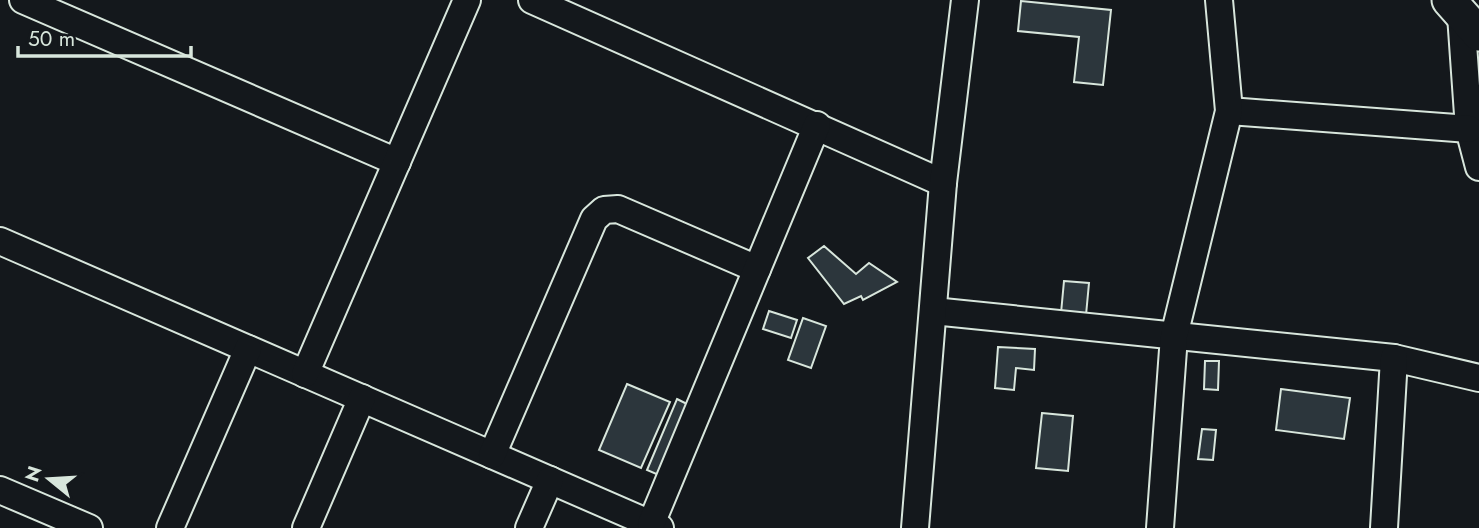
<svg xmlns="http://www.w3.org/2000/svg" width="1479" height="528" font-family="Jost,sans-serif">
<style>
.building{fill:#2c363c;stroke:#d8e6dc;stroke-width:2}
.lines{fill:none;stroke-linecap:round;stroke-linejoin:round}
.minor-casing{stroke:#d8e6dc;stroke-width:30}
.major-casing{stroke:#d8e6dc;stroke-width:37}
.minor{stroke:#14181c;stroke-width:26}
.major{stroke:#14181c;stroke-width:33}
</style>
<rect width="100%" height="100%" fill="#14181c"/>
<g class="building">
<polygon points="1021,1 1111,10 1103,85 1074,82 1079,37 1018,31"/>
<polygon points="824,246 856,274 869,263 897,282 863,300 861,296 844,304 808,258"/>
<polygon points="1064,281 1089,283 1086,315 1061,313"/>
<polygon points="769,311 797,320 791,338 763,329"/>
<polygon points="803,318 826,326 811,368 788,360"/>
<polygon points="998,347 1035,349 1034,370 1016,368 1014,390 995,388"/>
<polygon points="1205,361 1219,361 1218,390 1204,389"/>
<polygon points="627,384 670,402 641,468 599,450"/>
<polygon points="1281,389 1350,398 1344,439 1276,430"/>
<polygon points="677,399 691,406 661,476 647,470"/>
<polygon points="1042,413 1073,416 1068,471 1036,468"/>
<polygon points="1202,429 1216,430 1213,460 1198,459"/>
</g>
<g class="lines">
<g class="minor-casing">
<g id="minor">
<polyline points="23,0 397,162"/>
<polyline points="532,0 943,183"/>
<polyline points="1461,15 1469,129 1479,167"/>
<polyline points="1229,111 1469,129"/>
<polyline points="0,241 660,528"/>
<polyline points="933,311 1394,358 1479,378"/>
<polyline points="305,374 467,0"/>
<polyline points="492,455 594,219 604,210 618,209 757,269"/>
<polyline points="0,490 89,528"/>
<polyline points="651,524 817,125"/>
<polyline points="170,528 248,349"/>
<polyline points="306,528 362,398"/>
<polyline points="529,528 550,480"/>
<polyline points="915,528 943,183 965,0"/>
<polyline points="1160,528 1174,336 1229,111 1219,0"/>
<polyline points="1384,528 1394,358"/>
</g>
</g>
<g class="major-casing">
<polyline id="major" points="1449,0 1479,34"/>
</g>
<use href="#minor" class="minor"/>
<use href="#major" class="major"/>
</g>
<g transform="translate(49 479) rotate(288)" stroke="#14181c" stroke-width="5" paint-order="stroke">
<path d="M0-5L12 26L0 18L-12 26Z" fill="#d8e6dc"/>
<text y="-10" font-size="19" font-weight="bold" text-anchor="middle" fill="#d8e6dc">N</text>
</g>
<path d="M18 46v10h173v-10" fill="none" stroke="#d8e6dc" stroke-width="3.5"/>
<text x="28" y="46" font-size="21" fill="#d8e6dc" stroke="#14181c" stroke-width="5" paint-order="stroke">50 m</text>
</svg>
